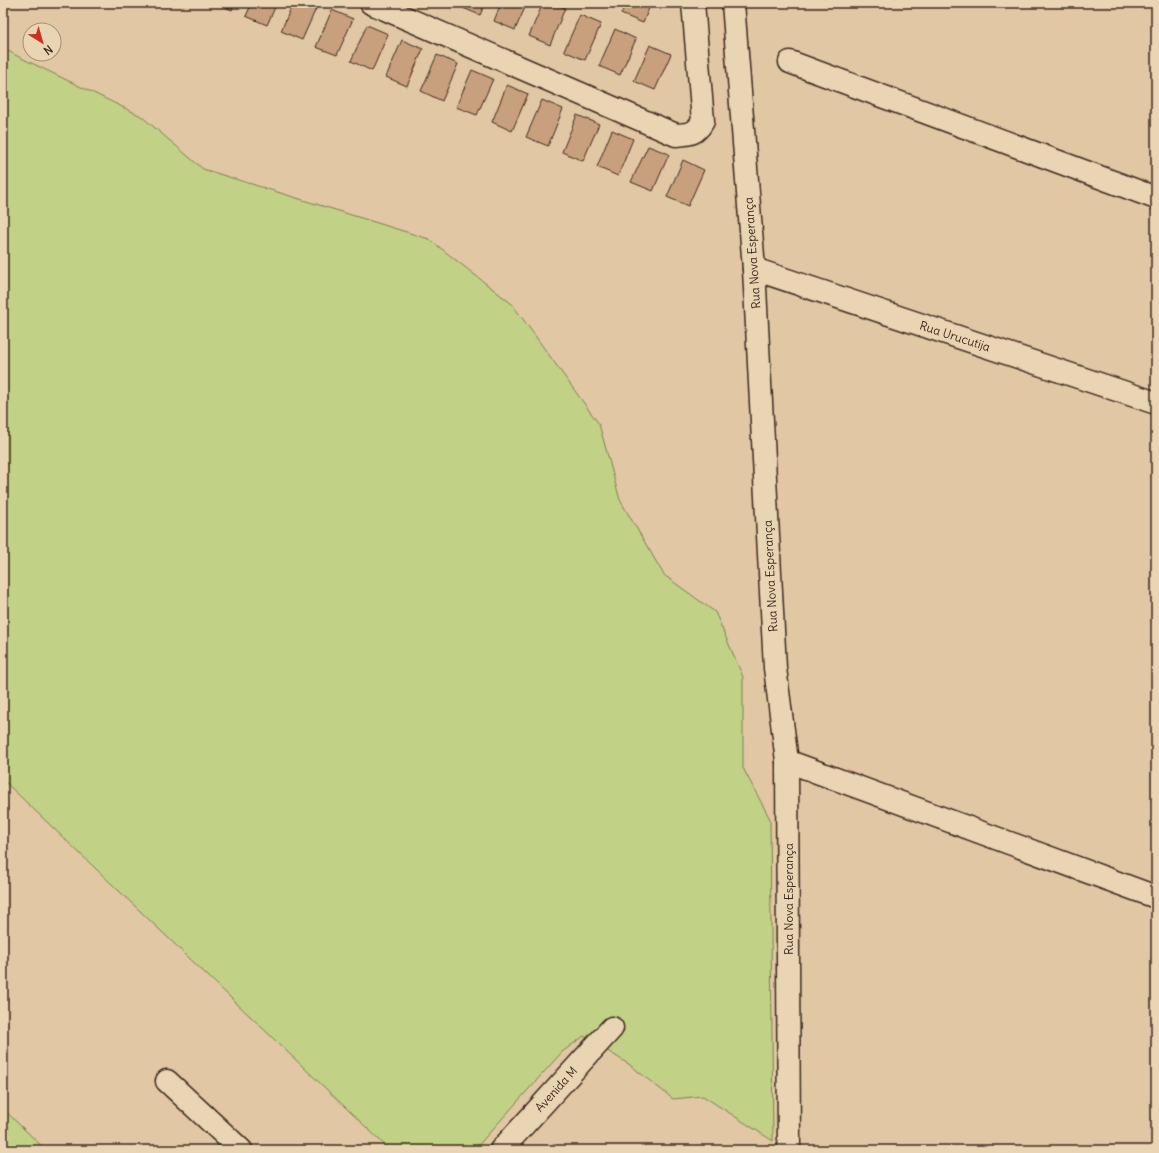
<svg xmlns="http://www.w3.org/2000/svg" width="1159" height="1153" font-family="Delius,sans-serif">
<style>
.green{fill:#c1d186;stroke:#7e7e52}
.building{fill:#c9a07d;stroke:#3b2a1e}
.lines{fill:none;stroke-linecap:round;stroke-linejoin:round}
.minor-casing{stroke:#3b2a1e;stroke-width:25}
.minor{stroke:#e9d4b3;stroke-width:22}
.labels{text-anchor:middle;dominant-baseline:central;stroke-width:3.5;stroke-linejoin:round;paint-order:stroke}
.street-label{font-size:12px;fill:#3b2a1e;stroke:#e9d4b3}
</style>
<rect width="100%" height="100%" fill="#e2c7a5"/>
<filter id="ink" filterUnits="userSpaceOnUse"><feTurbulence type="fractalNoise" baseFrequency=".025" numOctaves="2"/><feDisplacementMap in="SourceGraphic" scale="8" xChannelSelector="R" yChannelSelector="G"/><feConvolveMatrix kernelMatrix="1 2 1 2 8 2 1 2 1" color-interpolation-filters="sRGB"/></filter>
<g filter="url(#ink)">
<g class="green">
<polygon points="3,47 13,54 141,116 203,169 429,239 512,304 599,424 620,500 664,575 715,612 743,677 743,768 770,819 773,1141 703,1096 673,1099 630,1065 584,1036 562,1052 474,1150 390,1150 3,780"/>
<polygon points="3,1109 46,1150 3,1150"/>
</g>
<g class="building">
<polygon points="215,3 235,3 232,10"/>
<polygon points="252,3 277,3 267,25 246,16"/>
<polygon points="293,3 318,4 302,40 281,31"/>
<polygon points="460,3 485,3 480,15 458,6"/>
<polygon points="501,3 527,3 515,30 494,21"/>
<polygon points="543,3 553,3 565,8 550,45 529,36"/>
<polygon points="626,3 651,3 643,23 621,14"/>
<polygon points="332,10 353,19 337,55 316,47"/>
<polygon points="580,15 601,24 585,60 564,51"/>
<polygon points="367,25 388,34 372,71 351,61"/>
<polygon points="615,29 636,39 620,75 599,66"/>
<polygon points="402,40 423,49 407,86 386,77"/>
<polygon points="650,45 671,54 655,90 634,81"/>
<polygon points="437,55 458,64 442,101 421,91"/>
<polygon points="472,70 493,79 477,115 456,107"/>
<polygon points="507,85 528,94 512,131 492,122"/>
<polygon points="542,100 563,109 548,146 526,137"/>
<polygon points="577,115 599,124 583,161 562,152"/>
<polygon points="612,130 633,139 618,176 597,167"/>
<polygon points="648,146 669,154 653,191 631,182"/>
<polygon points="683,160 704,170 688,206 667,197"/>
</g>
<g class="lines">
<g class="minor-casing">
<g id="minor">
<path d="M371,3L676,135C690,134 696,134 703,121L693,3"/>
<polyline points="733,3 754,269 775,668 787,761 789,1150"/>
<polyline points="790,62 1156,198"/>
<polyline points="754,269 1156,403"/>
<polyline points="787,761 1156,897"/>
<polyline points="167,1081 241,1150"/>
<polyline points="501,1150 612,1028"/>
</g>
</g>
<use href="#minor" class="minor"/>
</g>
</g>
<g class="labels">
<g class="street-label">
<text transform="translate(752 253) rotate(-94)">Rua Nova Esperança</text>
<text transform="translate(955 336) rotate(18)">Rua Urucutija</text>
<text transform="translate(770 576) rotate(-93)">Rua Nova Esperança</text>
<text transform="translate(788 899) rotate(-90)">Rua Nova Esperança</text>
<text transform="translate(556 1089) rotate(-48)">Avenida M</text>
</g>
</g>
<rect width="1159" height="1153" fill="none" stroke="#e9d4b3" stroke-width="16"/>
<rect x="8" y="8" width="1143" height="1137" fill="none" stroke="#3b2a1e" stroke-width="1.5" filter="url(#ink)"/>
<g transform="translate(42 42) rotate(143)"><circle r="19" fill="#e9d4b3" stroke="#a39077"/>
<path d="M0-3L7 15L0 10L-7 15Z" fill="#c8321e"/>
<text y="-6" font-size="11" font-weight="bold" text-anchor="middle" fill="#3b2a1e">N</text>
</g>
</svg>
